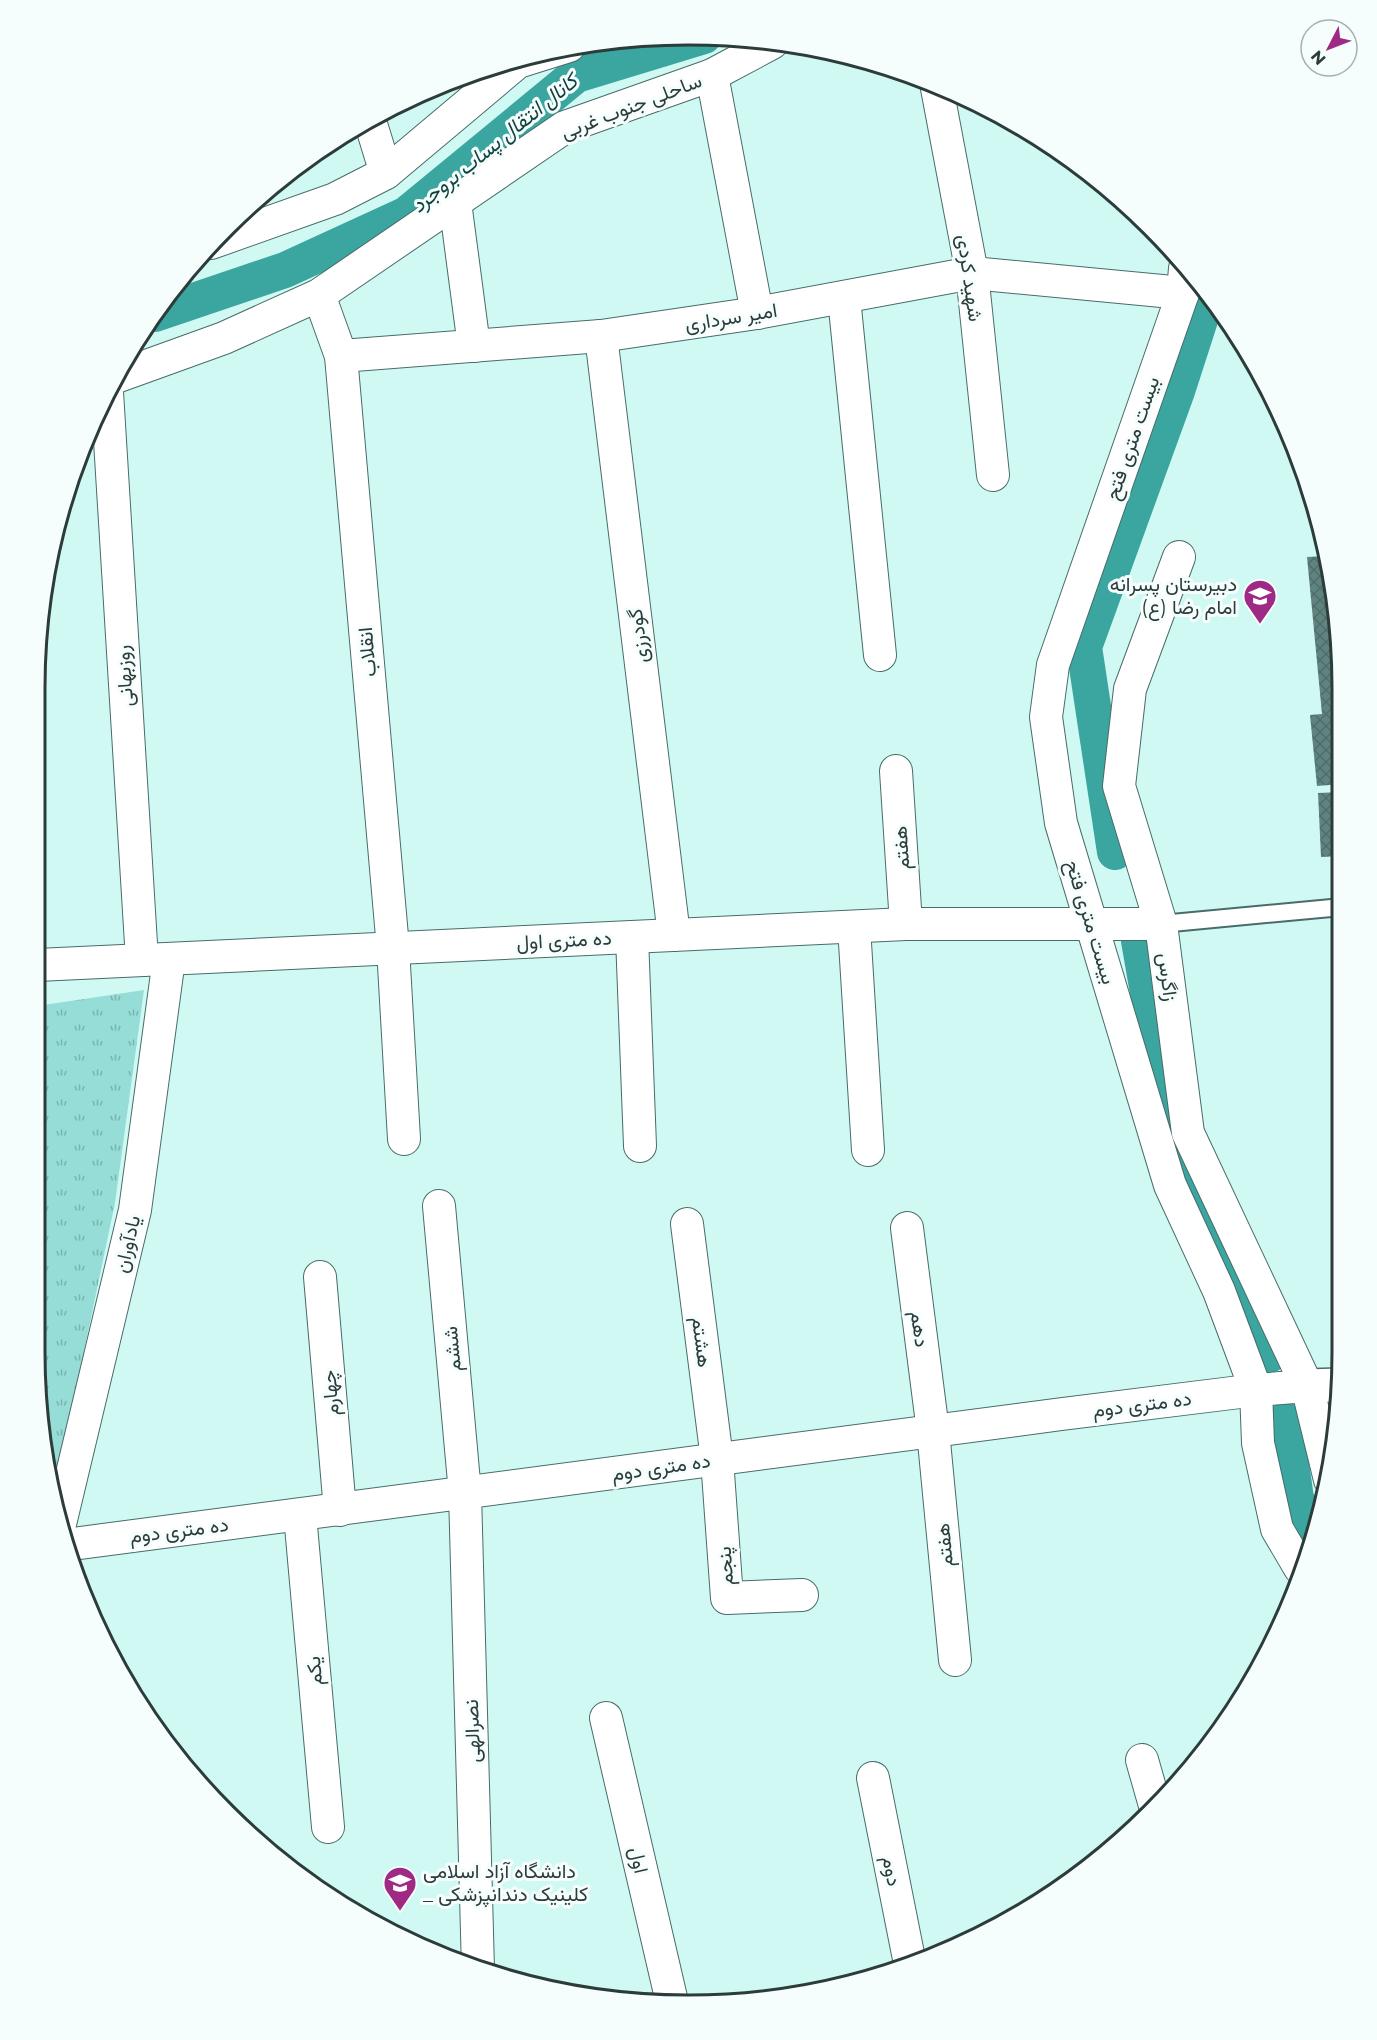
<svg xmlns="http://www.w3.org/2000/svg" width="1377" height="2040" font-family="Montserrat,Vazirmatn,sans-serif">
<style>
.grass{fill:url(#grass-tufts)}
.lines{fill:none;stroke-linecap:round;stroke-linejoin:round}
.canal{stroke:#3aa69f;stroke-width:36}
.building{fill:url(#building-cross-hatch)}
.service-casing{stroke:#486c69;stroke-width:20}
.minor-casing{stroke:#486c69;stroke-width:34}
.tertiary-casing{stroke:#486c69;stroke-width:36}
.service{stroke:#fff;stroke-width:16}
.minor{stroke:#fff;stroke-width:32}
.tertiary{stroke:#fff;stroke-width:33}
.labels{text-anchor:middle;dominant-baseline:central;stroke-width:6;stroke-linejoin:round;paint-order:stroke}
.street-label{font-size:20px;fill:#2c3c3b;stroke:#f6fefd}
.poi-label{font-size:20px;fill:#2c3c3b;stroke:#f6fefd;text-anchor:end}
.water-label{font-size:21px;font-style:italic;fill:#12423f;stroke:#f6fefd}
.rim{fill:none;stroke:#2c3c3b;stroke-width:3}
</style>
<defs>
<pattern id="grass-tufts" width="24" height="20" patternUnits="userSpaceOnUse" patternTransform="scale(1.5)"><rect width="24" height="20" fill="#95ddd6"/><path d="M3 7l-1-3M5 7V3M7 7l1-3M15 17l-1-3M17 17v-4M19 17l1-3" fill="none" stroke="#7ab4af"/></pattern>
<pattern id="building-cross-hatch" width="8" height="8" patternUnits="userSpaceOnUse" patternTransform="scale(1.5)"><rect width="8" height="8" fill="#5f8480"/><path d="M0 0l8 8M0 8l8-8" fill="none" stroke="#4f6d6a"/></pattern>
</defs>
<rect width="100%" height="100%" fill="#d0f9f4"/>
<polygon class="grass" points="144,990 115,1203 66,1437 52,1488 40,1437 37,1006"/>
<g class="lines">
<g class="canal">
<polyline points="155,314 285,270 407,214 576,75 704,36"/>
<polyline points="1115,852 1084,647 1177,391 1208,295"/>
<polyline points="1139,941 1177,1158 1269,1355"/>
<polyline points="1285,1420 1296,1499 1313,1529"/>
</g>
</g>
<g class="building">
<polygon points="1328,556 1342,689 1342,784 1317,786 1310,715 1322,714 1307,557"/>
<polygon points="1342,792 1342,856 1321,857 1318,793"/>
<polygon points="1337,955 1342,955 1342,1012 1341,1013"/>
</g>
<g class="lines">
<g class="service-casing">
<polyline id="service" points="1161,924 1342,907"/>
</g>
<g class="minor-casing">
<g id="minor">
<polyline points="712,75 757,313"/>
<polyline points="936,83 972,273 993,475"/>
<polyline points="370,121 386,173"/>
<polyline points="455,202 474,346"/>
<polyline points="211,243 335,199 386,173 518,62 569,46"/>
<polyline points="1185,268 1183,293 1053,665 1046,717 1061,823 1170,1185 1219,1291 1256,1390 1258,1443 1277,1529 1300,1568"/>
<polyline points="319,295 341,356 601,336 757,313 972,273 1183,293"/>
<polyline points="844,298 880,655"/>
<polyline points="601,336 674,935"/>
<polyline points="341,356 393,948 404,1139"/>
<polyline points="116,377 224,338 319,295 565,127 712,75 772,43"/>
<polyline points="107,392 142,960"/>
<polyline points="1179,557 1130,689 1119,786 1161,924 1188,1133 1307,1386 1330,1480"/>
<polyline points="896,771 906,924"/>
<polyline points="854,927 868,1150"/>
<polyline points="632,937 640,1146"/>
<polyline points="37,965 906,924 1161,924"/>
<polyline points="439,1206 465,1493 478,1969"/>
<polyline points="687,1224 717,1459 727,1598 802,1595"/>
<polyline points="907,1228 933,1431 955,1660"/>
<polyline points="320,1277 340,1510"/>
<polyline points="300,1515 328,1827"/>
<polyline points="60,1524 135,1210 169,959"/>
<polyline points="65,1545 1062,1414 1256,1390 1307,1386"/>
<polyline points="606,1718 672,2002"/>
<polyline points="1142,1760 1156,1809"/>
<polyline points="873,1778 910,1964"/>
</g>
</g>
<g class="tertiary-casing">
<polyline id="tertiary" points="1307,1386 1339,1385"/>
</g>
<use href="#service" class="service"/>
<use href="#minor" class="minor"/>
<use href="#tertiary" class="tertiary"/>
</g>
<defs>
<g id="school-pin" transform="scale(1.725)"><path d="M0 17L-7.5 6A9.5 9.5 0 1 1 7.5 6Z" fill="#9f2a85" stroke="#f6fefd"/><path d="M0-5L7-2L0 1L-7-2ZM-4 1L0 2.5L4 1V4Q0 6-4 4Z" fill="#fff"/></g>
<g id="university-pin" transform="scale(1.725)"><path d="M0 17L-7.5 6A9.5 9.5 0 1 1 7.5 6Z" fill="#9f2a85" stroke="#f6fefd"/><path d="M0-5L7-2L0 1L-7-2ZM-4 1L0 2.5L4 1V4Q0 6-4 4Z" fill="#fff"/></g>
</defs>
<g fill-rule="evenodd">
<use href="#school-pin" x="1260" y="596"/>
<use href="#university-pin" x="400" y="1883"/>
</g>
<g class="labels">
<g class="street-label">
<text transform="translate(631 106) rotate(-21)">ساحلی جنوب غربی</text>
<text transform="translate(970 278) rotate(82)">شهید کردی</text>
<text transform="translate(731 317) rotate(-9)">امیر سرداری</text>
<text transform="translate(1132 438) rotate(-71)">بیست متری فتح</text>
<text transform="translate(638 636) rotate(-97)">گودرزی</text>
<text transform="translate(367 652) rotate(-95)">انقلاب</text>
<text transform="translate(124 676) rotate(-94)">روزبهانی</text>
<text transform="translate(901 848) rotate(-94)">هفتم</text>
<text transform="translate(1091 922) rotate(73)">بیست متری فتح</text>
<text transform="translate(564 940) rotate(-3)">ده متری اول</text>
<text transform="translate(1168 977) rotate(83)">زاگرس</text>
<text transform="translate(127 1244) rotate(-77)">یادآوران</text>
<text transform="translate(920 1329) rotate(82)">دهم</text>
<text transform="translate(702 1342) rotate(83)">هشتم</text>
<text transform="translate(452 1349) rotate(-95)">ششم</text>
<text transform="translate(330 1393) rotate(-95)">چهارم</text>
<text transform="translate(1142 1404) rotate(-7)">ده متری دوم</text>
<text transform="translate(661 1467) rotate(-8)">ده متری دوم</text>
<text transform="translate(179 1530) rotate(-7)">ده متری دوم</text>
<text transform="translate(944 1545) rotate(-95)">هفتم</text>
<text transform="translate(725 1566) rotate(-94)">پنجم</text>
<text transform="translate(314 1671) rotate(-95)">یکم</text>
<text transform="translate(472 1731) rotate(-92)">نصرالهی</text>
<text transform="translate(639 1860) rotate(77)">اول</text>
<text transform="translate(892 1871) rotate(79)">دوم</text>
</g>
<g class="poi-label">
<text x="1237" y="584">دبیرستان پسرانه<tspan x="1237" dy="23">امام رضا (ع)</tspan></text>
<text x="423" y="1871" text-anchor="start">دانشگاه آزاد اسلامی<tspan x="423" dy="23">_ کلینیک دندانپزشکی</tspan></text>
</g>
<g class="water-label">
<text transform="translate(494 143) rotate(-39)">کانال انتقال پساب بروجرد</text>
</g>
</g>
<path d="M0 0H1377V2040H0ZM688 45H689A643 643 0 0 1 1332 688V1352A643 643 0 0 1 689 1995H688A643 643 0 0 1 45 1352V688A643 643 0 0 1 688 45Z" fill="#f6fefd" fill-rule="evenodd"/>
<path class="rim" d="M688 45H689A643 643 0 0 1 1332 688V1352A643 643 0 0 1 689 1995H688A643 643 0 0 1 45 1352V688A643 643 0 0 1 688 45Z"/>
<g transform="translate(1329 48) rotate(228)"><circle r="28" fill="#f6fefd" stroke="#a5b0af" stroke-width="1.5"/>
<path d="M0-4.5L10 22L0 15L-10 22Z" fill="#9f2a85"/>
<text y="-9" font-size="16" font-weight="bold" text-anchor="middle" fill="#2c3c3b">N</text>
</g>
</svg>
